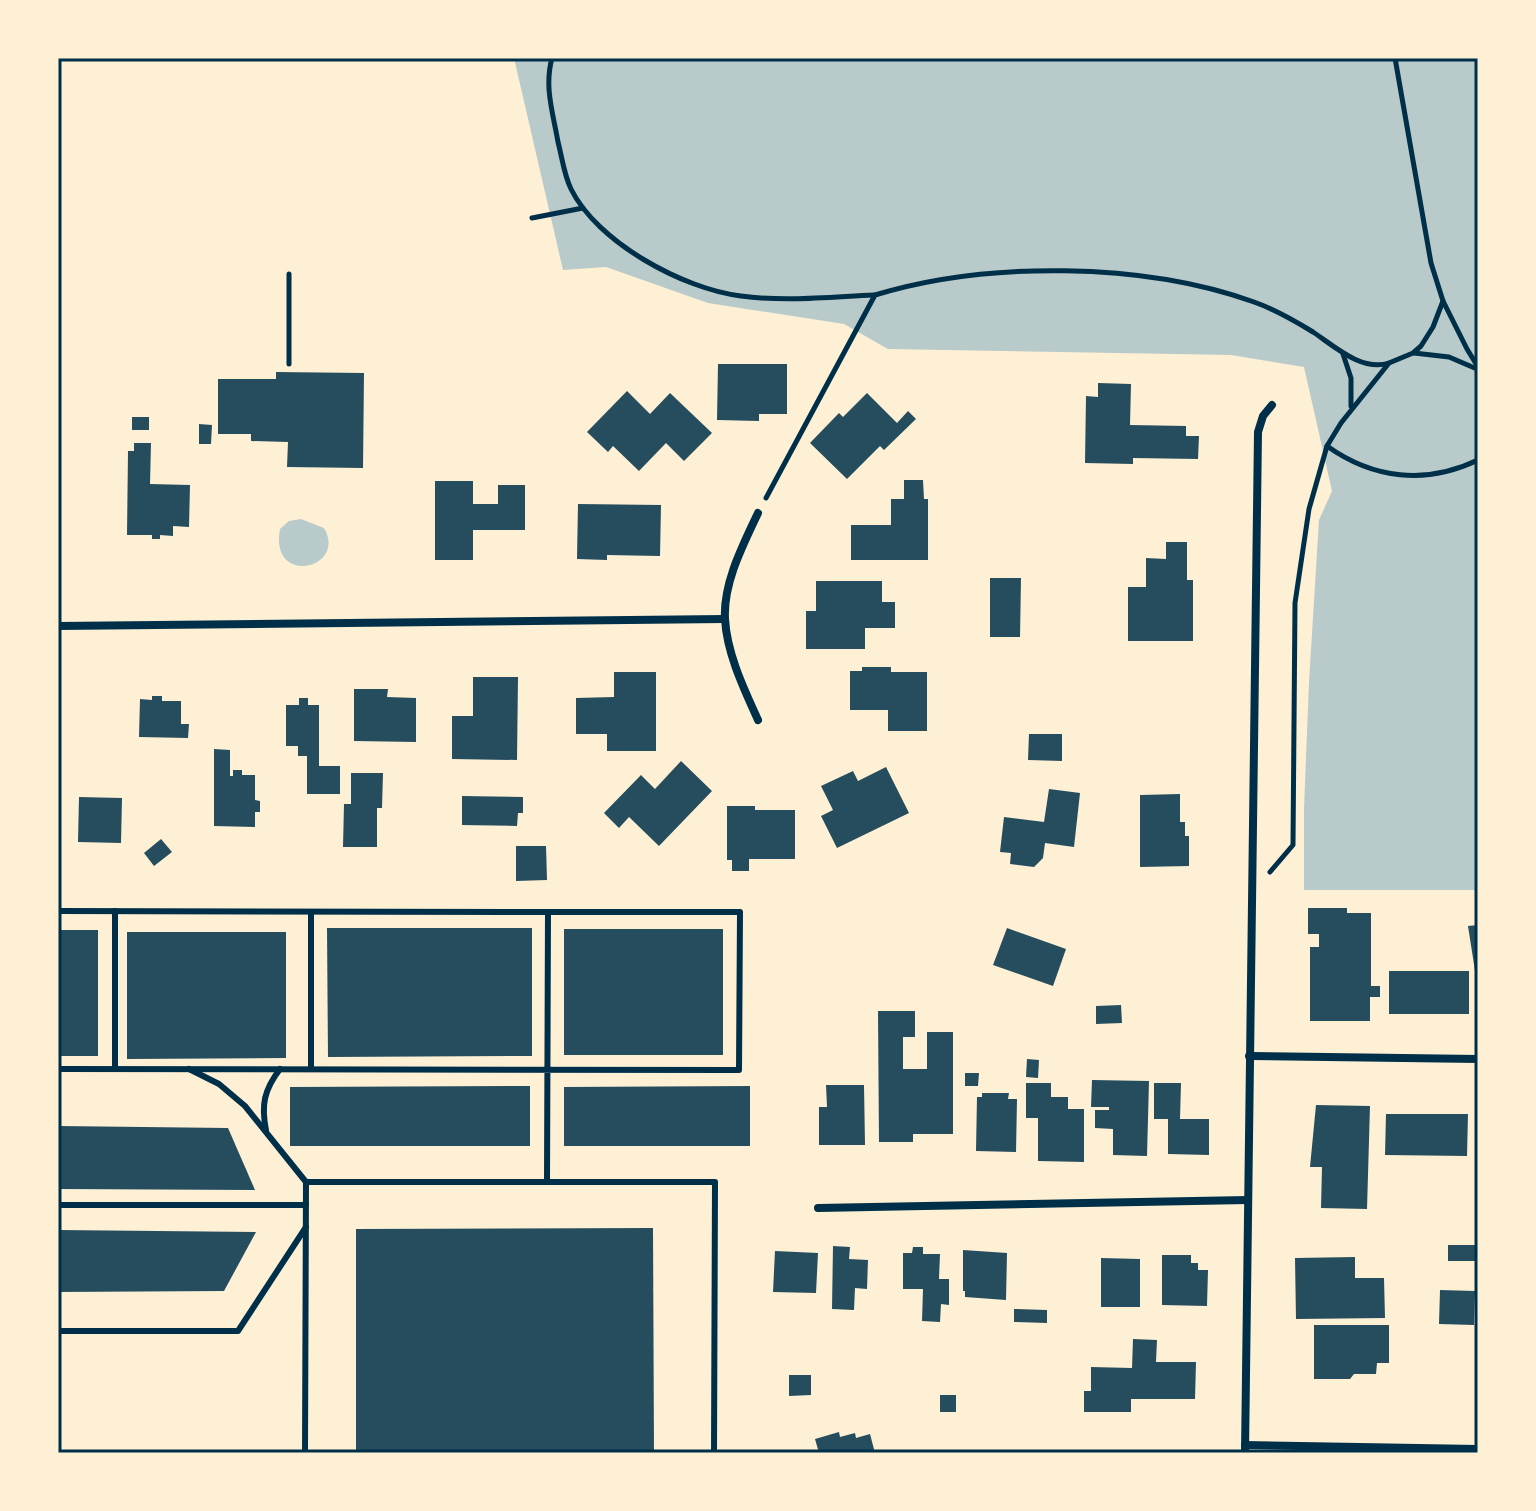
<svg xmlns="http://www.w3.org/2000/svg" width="1536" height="1511" font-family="Figtree,sans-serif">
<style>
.green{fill:#b9caca}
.building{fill:#264d5e}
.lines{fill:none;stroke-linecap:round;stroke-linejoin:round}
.path{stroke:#003049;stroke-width:5}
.service{stroke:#003049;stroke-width:6}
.minor{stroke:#003049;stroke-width:8}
.neatline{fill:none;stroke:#003049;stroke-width:3}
</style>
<rect width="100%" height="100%" fill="#fdf0d5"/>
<g class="green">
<polygon points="514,58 1478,58 1478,890 1304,890 1304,809 1309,682 1319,520 1332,491 1304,367 1231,355 888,349 844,324 708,303 606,267 563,270"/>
<path d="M301,519L324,528C348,569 269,587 280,529L289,521Z"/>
</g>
<g class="building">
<polygon points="718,364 787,364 787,414 759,414 759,421 717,420"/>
<polygon points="276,372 364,373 363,468 287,467 288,442 251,441 251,434 218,434 218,379 276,379"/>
<polygon points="1098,383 1131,384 1130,425 1186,426 1186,436 1199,436 1198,459 1133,458 1133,464 1085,463 1086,396 1098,397"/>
<polygon points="627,391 650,414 670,393 712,433 684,461 666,443 639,471 613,446 608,452 587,432"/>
<polygon points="867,393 897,423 908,411 916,419 884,450 880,446 847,479 810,443 839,413 843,417"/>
<rect x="132" y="417" width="17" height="13"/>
<polygon points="199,424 212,425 211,444 199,444"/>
<polygon points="134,443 151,443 150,484 190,485 189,527 173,526 173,536 160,535 160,539 152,539 152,535 127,535 128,451 134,451"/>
<polygon points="904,480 923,480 924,499 928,499 928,560 851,560 851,525 891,525 891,499 904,499"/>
<polygon points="435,481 473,481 473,504 498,504 498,485 525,485 525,530 473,530 473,560 435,560"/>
<polygon points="578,504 661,505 660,556 607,555 607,560 577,559"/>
<polygon points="1166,542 1187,542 1187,580 1193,580 1193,641 1128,641 1128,587 1146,587 1146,558 1166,559"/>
<polygon points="990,578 1021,578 1020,637 990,637"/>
<polygon points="816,581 882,581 882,602 895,602 895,628 865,628 865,649 806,649 806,611 816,611"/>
<polygon points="862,667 891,667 891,672 927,672 927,731 888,731 888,710 850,710 850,671 862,671"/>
<polygon points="614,672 656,672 656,751 607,751 607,734 576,734 576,698 614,697"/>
<polygon points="473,677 518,677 517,760 452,759 452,716 473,716"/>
<polygon points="354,689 388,689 387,697 416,698 416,742 354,741"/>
<polygon points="152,696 162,696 162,701 181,701 181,724 189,724 188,738 139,737 140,699 152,700"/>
<polygon points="299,698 308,698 308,705 319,705 319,766 340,766 340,794 307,794 307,756 298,756 298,746 286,746 286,705 299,705"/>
<polygon points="1029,734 1062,734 1062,761 1028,760"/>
<polygon points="214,749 230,750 230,776 233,776 233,770 242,770 242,775 255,775 255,800 260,801 260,812 255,812 255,827 214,826"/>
<polygon points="681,761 712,791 659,846 629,817 619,828 604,813 641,775 655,789"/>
<polygon points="886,767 909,813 837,848 821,816 833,810 821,786 853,771 858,781"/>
<polygon points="351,773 383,773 382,808 377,808 377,847 343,847 344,804 351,804"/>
<polygon points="1049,789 1080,793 1074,847 1045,843 1043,858 1034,867 1010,864 1011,853 1000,852 1004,817 1044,822"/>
<polygon points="1180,794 1180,822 1185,822 1185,836 1189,836 1189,866 1140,867 1140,795"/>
<polygon points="462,796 523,797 523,813 518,813 517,826 462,825"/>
<polygon points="79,797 122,798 121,843 78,842"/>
<polygon points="727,806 755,806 755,810 795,810 795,859 749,859 749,871 732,871 732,860 727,860"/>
<polygon points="161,839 172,852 154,866 144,853"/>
<polygon points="516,846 546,846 547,880 516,881"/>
<polygon points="1308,908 1347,908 1347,913 1371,913 1371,986 1380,986 1380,997 1370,997 1370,1021 1310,1021 1310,947 1319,947 1319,934 1308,934"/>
<polygon points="1478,925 1478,971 1475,971 1468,926"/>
<polygon points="327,928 532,928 532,1056 328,1057"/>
<polygon points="1007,928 1066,949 1053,986 993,965"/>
<rect x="564" y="929" width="159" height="126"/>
<rect x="58" y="930" width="40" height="126"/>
<polygon points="127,932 286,932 286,1058 127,1059"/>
<rect x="1389" y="971" width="80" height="43"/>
<polygon points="1121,1005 1122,1023 1096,1024 1096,1006"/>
<polygon points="878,1011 915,1011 915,1037 903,1037 903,1069 927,1069 927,1032 953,1032 953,1134 913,1134 913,1142 879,1142"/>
<polygon points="1027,1059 1039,1060 1038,1078 1026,1077"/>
<polygon points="965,1073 979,1073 978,1086 965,1086"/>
<polygon points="1092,1080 1149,1081 1147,1156 1113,1155 1113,1129 1095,1128 1095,1110 1109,1110 1109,1107 1091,1107"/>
<polygon points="1026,1083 1051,1083 1051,1097 1068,1097 1068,1109 1084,1109 1084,1162 1038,1161 1038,1118 1026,1118"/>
<polygon points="1154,1083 1181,1083 1180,1119 1209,1119 1209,1155 1168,1154 1168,1119 1154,1119"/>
<polygon points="826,1085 864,1085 865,1145 819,1145 819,1107 827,1107"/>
<polygon points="530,1086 530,1146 290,1146 290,1087"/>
<polygon points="750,1086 750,1146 564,1146 564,1087"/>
<polygon points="982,1093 1009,1093 1008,1099 1017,1099 1016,1152 976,1151 977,1097 982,1097"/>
<polygon points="1316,1105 1370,1106 1367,1209 1321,1208 1322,1167 1310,1167"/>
<polygon points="1386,1114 1468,1114 1467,1156 1385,1155"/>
<polygon points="58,1126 228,1128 255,1190 58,1189"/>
<polygon points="653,1228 654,1453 356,1453 356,1229"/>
<polygon points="58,1230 256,1232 224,1291 58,1292"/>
<rect x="1448" y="1245" width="27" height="16"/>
<polygon points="833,1246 850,1247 849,1259 868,1260 867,1289 855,1288 854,1310 832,1309"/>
<polygon points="913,1247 923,1247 923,1254 940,1254 939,1279 949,1279 949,1305 941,1304 940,1322 922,1321 923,1289 903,1289 903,1253 912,1253"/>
<polygon points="963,1250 1007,1253 1006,1300 965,1297 965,1291 963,1291"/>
<polygon points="775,1251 818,1253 816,1293 773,1292"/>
<polygon points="1162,1255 1191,1255 1191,1263 1198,1263 1198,1270 1208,1270 1207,1306 1162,1305"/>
<polygon points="1355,1257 1355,1278 1384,1278 1385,1318 1296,1319 1295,1258"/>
<polygon points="1101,1258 1140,1259 1140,1307 1101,1307"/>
<polygon points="1440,1290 1475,1291 1474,1325 1439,1324"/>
<polygon points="1014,1309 1047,1310 1047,1323 1014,1322"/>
<polygon points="1314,1325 1389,1325 1389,1363 1377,1363 1376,1374 1354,1374 1350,1379 1314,1379"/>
<polygon points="1133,1339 1157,1340 1156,1362 1196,1362 1195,1399 1131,1399 1131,1412 1084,1412 1084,1391 1091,1391 1091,1367 1132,1368"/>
<polygon points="789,1375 811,1375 811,1395 789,1396"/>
<rect x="940" y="1395" width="16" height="17"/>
<polygon points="839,1432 840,1437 855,1433 856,1438 870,1434 875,1453 819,1453 815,1439"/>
</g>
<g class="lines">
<g class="path">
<path d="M552,58C544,87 553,113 558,142C562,157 564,175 571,189C597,242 683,289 741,296C785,302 830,297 874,295"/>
<polyline points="1395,58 1431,263 1443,301 1467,349 1478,367"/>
<polyline points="532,218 583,208"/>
<polyline points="289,274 289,364"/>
<polyline points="1414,353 1449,357 1477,369"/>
<polyline points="1343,354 1351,378 1351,406"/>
<path d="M1327,446C1373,479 1426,485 1478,460"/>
<path d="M766,498L875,295C987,261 1143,262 1254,302C1274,309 1295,321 1313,332C1334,346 1362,372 1389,363"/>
<polyline points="1270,872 1293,845 1295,603 1309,509 1327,446 1341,423 1389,363 1413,353 1421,346 1433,327 1443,301"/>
</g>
<g class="service">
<polyline points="58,911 548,912"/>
<polyline points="115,911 115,1069"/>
<polyline points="311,912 311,1069"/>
<polyline points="58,1069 739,1070 740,912 548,912 547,1182"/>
<polyline points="189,1069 219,1084 245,1106 306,1182"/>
<path d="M266,1130C261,1105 264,1090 280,1069"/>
<polyline points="58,1205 306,1205"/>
<polyline points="58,1331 238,1331 306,1227"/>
<polyline points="305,1453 306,1182 715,1182 714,1453"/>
</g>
<g class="minor">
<polyline points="58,626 725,619"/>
<path d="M758,720C744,689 727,654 725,619C723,583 743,545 758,513"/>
<polyline points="1249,1056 1478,1059"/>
<polyline points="818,1208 1248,1200"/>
<polyline points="1245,1445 1478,1449"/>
<polyline points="1245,1453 1258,432 1263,416 1272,405"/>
</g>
</g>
<rect width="1536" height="1511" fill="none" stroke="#fdf0d5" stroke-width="120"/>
<rect x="60" y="60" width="1416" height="1391" class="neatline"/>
</svg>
